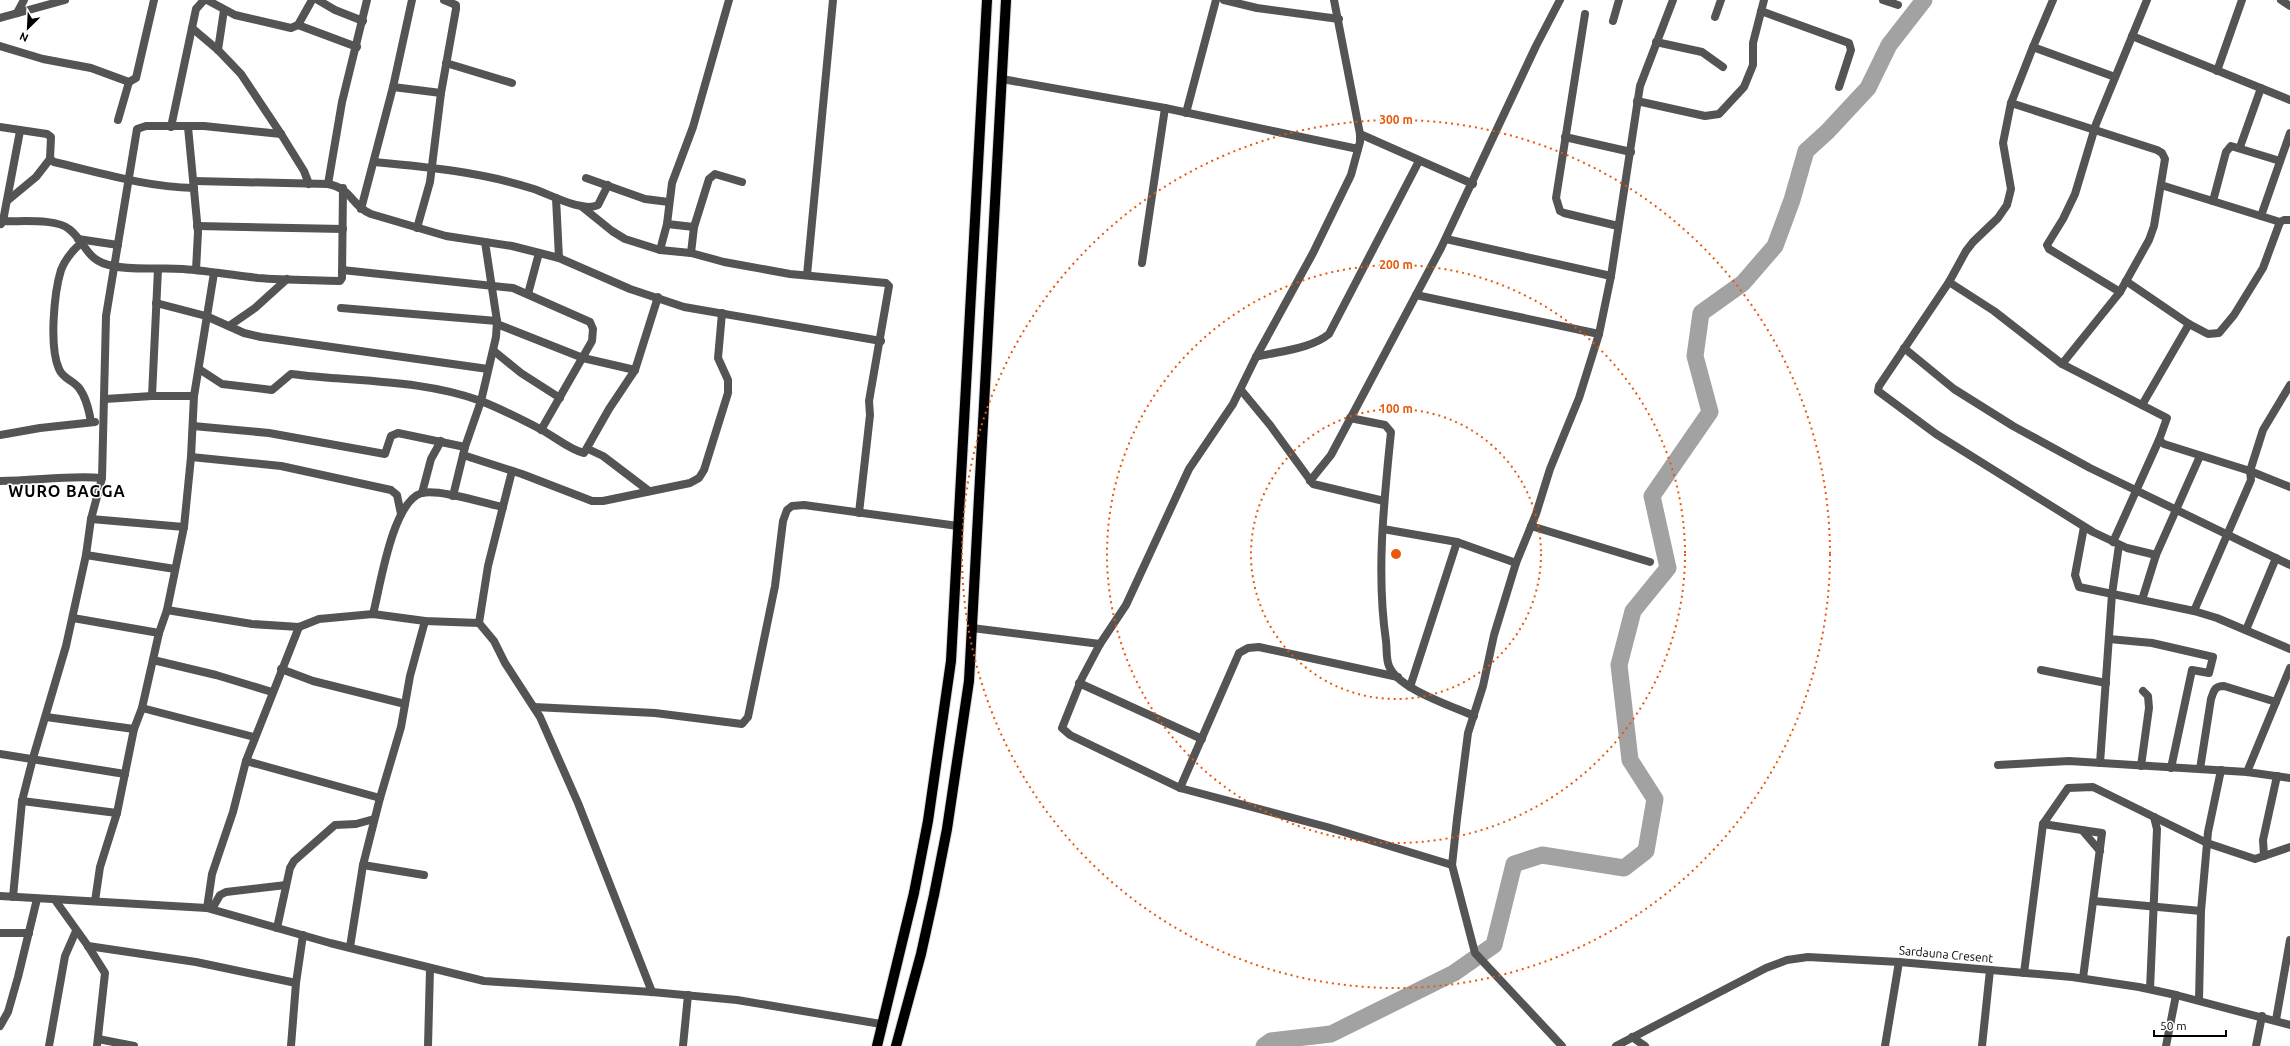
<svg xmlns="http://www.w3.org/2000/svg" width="2290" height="1046" font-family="Ubuntu,sans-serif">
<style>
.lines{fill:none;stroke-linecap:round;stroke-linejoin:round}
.river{stroke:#a2a2a2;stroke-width:17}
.primary-casing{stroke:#dbdbdb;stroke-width:12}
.minor{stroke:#545454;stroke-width:8}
.tertiary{stroke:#545454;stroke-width:8}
.primary{stroke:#000;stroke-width:10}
.ring{fill:none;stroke:#e8590c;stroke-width:2;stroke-dasharray:2 4}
.labels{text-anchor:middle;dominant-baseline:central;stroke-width:3;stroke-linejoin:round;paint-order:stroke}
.street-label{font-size:12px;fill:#000;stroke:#fff}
.district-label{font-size:16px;font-weight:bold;letter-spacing:1px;fill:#000;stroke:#fff}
.centre{fill:#e8590c;stroke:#fff;stroke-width:2}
.ring-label{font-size:12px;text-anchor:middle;font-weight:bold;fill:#e8590c;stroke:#fff;stroke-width:3;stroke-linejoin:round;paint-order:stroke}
</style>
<rect width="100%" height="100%" fill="#fff"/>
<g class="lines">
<polyline class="river" points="1264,1046 1271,1041 1331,1034 1454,973 1494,945 1514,864 1542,855 1624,868 1646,851 1655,799 1630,760 1619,665 1633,611 1668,568 1652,496 1710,412 1695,356 1701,313 1743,283 1775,246 1792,200 1806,151 1827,132 1868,88 1889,45 1924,0"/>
<g class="primary-casing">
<g id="primary">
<polyline points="877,1046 914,893 928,821 951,661 987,0"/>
<polyline points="896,1046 921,954 934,895 947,829 969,681 1006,0"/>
</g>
</g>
<g class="minor">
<polyline points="207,0 235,15 291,28 298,25 312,0"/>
<polyline points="318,0 335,10 363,21"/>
<polyline points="1224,0 1257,8 1339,19"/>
<polyline points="1334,0 1360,134 1360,142 1351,175 1313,253 1256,357 1233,404 1189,469 1126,605 1100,644 1082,678 1062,728 1070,735 1180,788 1327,827 1452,865"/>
<polyline points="1883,0 1898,5"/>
<polyline points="2053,0 2033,47 2115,77"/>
<polyline points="2281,0 2290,6"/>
<polyline points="1761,11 1849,43 1851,50 1839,87"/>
<polyline points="17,13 24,0"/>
<polyline points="1585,14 1556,198 1560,211 1564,213 1618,226"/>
<polyline points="1715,17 1721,0"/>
<polyline points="0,18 65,0"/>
<polyline points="1613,21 1619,0"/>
<polyline points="298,25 357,47"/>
<polyline points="192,28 218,50 241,74 281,134 304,171 309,184"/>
<polyline points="2132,36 2290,100"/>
<polyline points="1656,42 1702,52 1723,67"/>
<polyline points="0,46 43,59 91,68 129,82 136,78 154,0"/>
<polyline points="2033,47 2011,103 2003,143 2011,189 2007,205 1998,218 1973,242 1966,251 1949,282 1879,386 1878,391 1936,434 2093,532 2127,548 2156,555"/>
<polyline points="218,50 224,10"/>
<polyline points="446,63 512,83"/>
<polyline points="2217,71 2242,0"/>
<polyline points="1002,79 1165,108 1358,149"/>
<polyline points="393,87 441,93"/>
<polyline points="1637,101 1705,116 1719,114 1744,87 1753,65 1753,43 1764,0"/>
<polyline points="2011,103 2157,150 2162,153 2165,159 2154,226 2149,240 2120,292 2062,364"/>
<polyline points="1186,113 1216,0"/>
<polyline points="118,120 129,82"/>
<polyline points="0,127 47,134 51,137 50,159 36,177 7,201"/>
<polyline points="171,127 196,9 204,0"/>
<polyline points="188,127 198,232 196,270"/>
<polyline points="1360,134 1473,184"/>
<polyline points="1565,137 1631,152"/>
<polyline points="2240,147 2261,88"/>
<path d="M50,159L54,162C101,173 146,187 194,188"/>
<path d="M374,162C428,167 482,172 534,189C549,194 583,213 598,205L608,185"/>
<polyline points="586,178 645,199 669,202"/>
<path d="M194,181L328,184C353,189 351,206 371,214L446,236L512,246L559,258L630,289L684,307L881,341"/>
<polyline points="328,184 342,102 367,0"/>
<polyline points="2161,185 2280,222"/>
<polyline points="556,198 559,258"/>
<polyline points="2213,201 2226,152 2231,146 2280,161"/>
<polyline points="581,206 612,231 625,239 660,250 691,253 724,262 790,274 886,283 889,286 869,401 870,415 859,513"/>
<polyline points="361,209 393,87 412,0"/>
<polyline points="2261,216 2290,133"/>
<path d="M3,221C20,222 56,218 69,229C87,243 85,261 113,266C136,271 160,267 183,269C208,271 233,275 258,278C285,280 313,280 340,281L342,278L343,188"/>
<polyline points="1,224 3,221 20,131"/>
<polyline points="667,224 694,227"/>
<polyline points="197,226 343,229"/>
<polyline points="417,228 430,182 441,93 456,9 456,5 444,0"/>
<polyline points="78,239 118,245"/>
<polyline points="1446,239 1611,276"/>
<path d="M81,243C73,250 65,260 61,270C54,293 49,347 59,369C63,379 73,380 79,388C86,397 89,410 91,422"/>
<polyline points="660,250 667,224 672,183 693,127 729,0"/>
<polyline points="691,253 694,227 709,179 715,174 742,182"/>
<polyline points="1142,263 1165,108"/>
<polyline points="342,270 513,288 590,322 593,329 592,341 541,430"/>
<polyline points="807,275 833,0"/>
<polyline points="2126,281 2189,324 2208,334 2219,333 2234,315 2263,268 2280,222 2284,220 2290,220"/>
<polyline points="1949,282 1994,311 2062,364 2167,418 2159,440 2113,542"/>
<polyline points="2120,292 2049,249 2047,245 2063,219 2075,194 2096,124 2147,0"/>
<polyline points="528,294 539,253"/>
<polyline points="1416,295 1599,334"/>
<polyline points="156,303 206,316 244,333 261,337 488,369"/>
<polyline points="341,308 497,321"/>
<polyline points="497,324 583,358 635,370"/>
<polyline points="229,326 255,308 287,279"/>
<polyline points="1904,348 1954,389 2013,426 2090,468 2290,565"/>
<polyline points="494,351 521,373 560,398"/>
<path d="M1256,357C1279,351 1311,349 1329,334L1419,161"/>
<path d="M199,369L222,384L272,390L291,374C354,382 421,379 481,401C501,409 523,420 542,430C555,437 570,450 584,453L609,409L635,370L658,297"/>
<polyline points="1241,390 1270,425 1313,484 1384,501"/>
<polyline points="152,396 158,269"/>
<polyline points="105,399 152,396 194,396"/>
<polyline points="2142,405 2189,324"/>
<path d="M1350,418L1385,425L1391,432C1384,501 1376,573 1386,641C1387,649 1386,659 1389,666C1398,689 1452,706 1474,716"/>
<polyline points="193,426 269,433 385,454 391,436 398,433 465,447"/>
<polyline points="0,435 40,428 95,422"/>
<polyline points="2159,440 2164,444 2250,471 2290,487"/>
<polyline points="588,449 603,456 649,491"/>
<polyline points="463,455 522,474 592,501 603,501 690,483 699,478 704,470 728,393 728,380 718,358 722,313"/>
<polyline points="191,457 281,466 391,490 397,495 401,514"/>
<polyline points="512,471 488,566 479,623 494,641 505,663 540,717 578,803 652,992"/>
<path d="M0,481C35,481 68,475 102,478"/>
<polyline points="1310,481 1331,455 1441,248 1536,46 1560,0"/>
<polyline points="422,493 431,459 441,441"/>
<polyline points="453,496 465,447 481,401 496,337 497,321 485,242"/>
<polyline points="91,519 184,527"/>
<polyline points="1531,526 1650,562"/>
<polyline points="2084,527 2075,575 2079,587 2194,611 2217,618 2290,649"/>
<polyline points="1383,529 1457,542 1516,563"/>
<polyline points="86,555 175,569"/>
<polyline points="2142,600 2156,555 2200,456"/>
<polyline points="167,610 252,624 299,627 319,619 373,614 425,621 479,623"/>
<polyline points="2194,611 2251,480 2250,471 2263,430 2290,385"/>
<path d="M373,614C380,588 392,501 422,493C439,489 484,503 503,507"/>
<polyline points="73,618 159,633"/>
<polyline points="972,628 1100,644"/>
<polyline points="2246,630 2276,558"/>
<polyline points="2109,639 2152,643 2213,657 2209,673 2192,670 2171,768"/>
<polyline points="153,660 216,675 272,692"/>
<polyline points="281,669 313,681 405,704"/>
<polyline points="2041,670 2106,683"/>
<polyline points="1079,683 1202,739"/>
<polyline points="1410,687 1457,542"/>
<polyline points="534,707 655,713 742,724 748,717 775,586 783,521 787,510 792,506 804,505 958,526"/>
<polyline points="142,708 254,737"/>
<polyline points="46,717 134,729"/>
<polyline points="0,754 125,774"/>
<polyline points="246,761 380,798"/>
<polyline points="2100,763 2112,594 2119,545"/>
<polyline points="1998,765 2069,761 2247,772 2290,778"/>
<polyline points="2141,766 2149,708 2148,696 2143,691"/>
<path d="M2200,769L2211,699C2214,691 2214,686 2224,686L2276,702"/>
<polyline points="2247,772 2290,668"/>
<polyline points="1180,788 1239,653 1248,648 1259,647 1398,677"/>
<polyline points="22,801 117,813"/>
<polyline points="2043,824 2082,830 2100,851"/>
<polyline points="2082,830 2102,833 2083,978"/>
<polyline points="2264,856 2263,840 2277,776"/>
<polyline points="363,865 424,875"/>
<polyline points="0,896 207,908 330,943 484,981 652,992 737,1000 881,1024"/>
<polyline points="13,897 22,801 33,758 66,646 86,555 91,519 102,478 106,316 137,129 146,126 204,126 281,134"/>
<polyline points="55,900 88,946 105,973 97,1046"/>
<polyline points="95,901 100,867 117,813 134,729 142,708 159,633 167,610 184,527 191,457 194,396 214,273"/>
<polyline points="2094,901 2201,911"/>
<polyline points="207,908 212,874 233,812 246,761 299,627"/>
<polyline points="212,909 220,895 226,892 286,885"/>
<polyline points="277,928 290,868 294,861 335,825 356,824 374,819"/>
<polyline points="0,933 29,933"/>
<polyline points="88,946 196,962 296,983"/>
<polyline points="350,947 363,865 380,798 401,727 410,676 425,621"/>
<polyline points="2024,973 2043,824 2068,788 2093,787 2207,843 2255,859 2290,847"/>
<polyline points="2150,989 2157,829 2154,817"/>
<polyline points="2199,1000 2201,911 2208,832 2221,770"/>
<polyline points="2276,1020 2290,940"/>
<polyline points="0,1026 8,1012 18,977 37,899"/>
<polyline points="1632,1037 1645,1046"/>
<polyline points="98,1039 134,1046"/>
<polyline points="49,1046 65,956 76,931"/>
<polyline points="291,1046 296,983 303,935"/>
<polyline points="428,1046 430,969"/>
<polyline points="683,1046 688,995"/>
<polyline points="1562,1046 1475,953 1452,865 1457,819 1468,733 1483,686 1494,635 1516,563 1536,514 1550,469 1579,398 1599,334 1611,276 1640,86 1673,0"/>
<polyline points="1885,1046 1899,962"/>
<polyline points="1982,1046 1990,970"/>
<polyline points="2166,1046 2176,995"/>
<polyline points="2256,1046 2262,1016"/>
</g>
<polyline class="tertiary" points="1616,1046 1766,968 1787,960 1808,957 1899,962 2072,977 2139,987 2176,995 2290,1025"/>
<use href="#primary" class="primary"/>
</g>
<g class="ring">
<circle cx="1396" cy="554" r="145"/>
<circle cx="1396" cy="554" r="289"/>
<circle cx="1396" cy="554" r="434"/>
</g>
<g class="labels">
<g class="street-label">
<text transform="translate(1946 954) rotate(5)">Sardauna Cresent</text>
</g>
<g class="district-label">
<text x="67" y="491">WURO BAGGA</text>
</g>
</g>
<circle cx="1396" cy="554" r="6" class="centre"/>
<g class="ring-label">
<text x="1396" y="124">300 m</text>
<text x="1396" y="269">200 m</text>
<text x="1396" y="413">100 m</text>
</g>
<g transform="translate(28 28) rotate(204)" stroke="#ffffff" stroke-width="3" paint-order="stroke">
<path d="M0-3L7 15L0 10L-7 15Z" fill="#000000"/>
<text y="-6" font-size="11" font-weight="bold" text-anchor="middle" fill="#000000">N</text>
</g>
<path d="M2154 1030v6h72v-6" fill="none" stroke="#000000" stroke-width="2"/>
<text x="2160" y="1030" font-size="12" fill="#000000" stroke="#ffffff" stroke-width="3" paint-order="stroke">50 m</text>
</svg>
